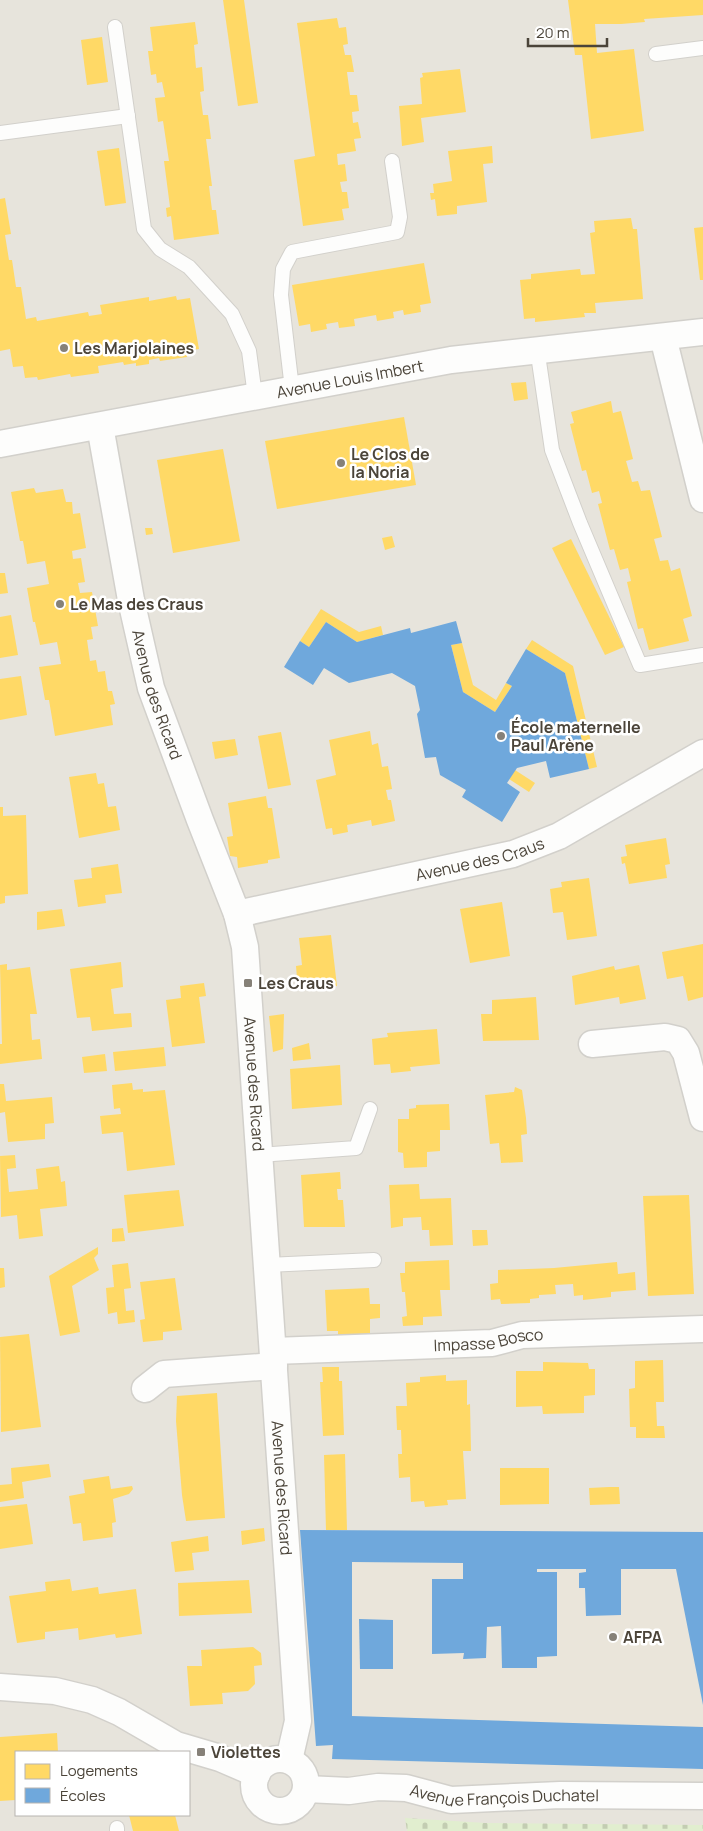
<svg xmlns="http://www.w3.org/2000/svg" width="703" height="1831" font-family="Manrope,sans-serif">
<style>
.residential{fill:#e7e4dc;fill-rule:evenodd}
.education{fill:#eae5da}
.cemetery{fill:url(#cemetery-stones)}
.homes{fill:#ffd966}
.schools{fill:#6fa8dc}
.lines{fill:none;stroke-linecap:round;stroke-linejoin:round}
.lane-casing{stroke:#d2d0cb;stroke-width:16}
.street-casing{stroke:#d2d0cb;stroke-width:29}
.lane{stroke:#fdfdfc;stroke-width:14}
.street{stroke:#fdfdfc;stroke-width:26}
.poi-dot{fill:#868178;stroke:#fff;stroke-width:2}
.labels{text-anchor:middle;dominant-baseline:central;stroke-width:5;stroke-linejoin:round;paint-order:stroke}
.poi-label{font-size:16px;font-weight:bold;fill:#4b4439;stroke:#fff;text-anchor:start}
.street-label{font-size:16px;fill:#4b4439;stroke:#fff}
</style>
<defs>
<pattern id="cemetery-stones" width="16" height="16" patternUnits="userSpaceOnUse" patternTransform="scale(1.25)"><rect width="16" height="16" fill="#e1eecf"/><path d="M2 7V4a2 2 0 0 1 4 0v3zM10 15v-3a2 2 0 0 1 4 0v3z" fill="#c3cdb2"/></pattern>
</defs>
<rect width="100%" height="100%" fill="#f4f2ee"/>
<path class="residential" d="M0,0H703V1831H0ZM16,1752H189V1815H16Z"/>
<polygon class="education" points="352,1562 463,1563 463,1579 432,1579 432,1653 464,1653 464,1659 480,1659 480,1647 487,1627 501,1626 502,1668 537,1668 537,1569 586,1569 586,1572 579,1573 579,1587 585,1588 586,1616 621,1615 621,1569 676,1569 703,1710 703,1727 352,1716"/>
<polygon class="cemetery" points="405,1818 486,1823 703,1825 703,1831 407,1831"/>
<g class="homes">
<polygon points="223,0 244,0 258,103 238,106"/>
<polygon points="568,0 703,0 703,15 644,19 645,22 621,24 595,24 597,53 634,49 644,131 591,139 582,55 575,55"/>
<polygon points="337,18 339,28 346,27 348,44 343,45 345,55 351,55 354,72 347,72 350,95 357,95 359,111 352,112 353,123 358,122 361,138 354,139 356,151 337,154 338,165 345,164 347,181 340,182 342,192 347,192 349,208 342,209 344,220 303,226 294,160 315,156 297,23"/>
<polygon points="195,22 198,44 194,45 196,68 202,67 204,91 200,92 203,115 208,115 211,139 206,139 212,186 209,186 212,210 216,210 219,234 174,240 171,216 167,217 166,208 170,207 164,161 169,161 163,121 158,122 155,98 165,97 162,82 157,83 156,74 151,75 148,51 153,51 150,27"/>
<polygon points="102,37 108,82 87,85 81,40"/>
<polygon points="460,69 466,112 421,118 424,142 402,146 399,106 422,104 420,78 423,77 422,73"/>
<polygon points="492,146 493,163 483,164 487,202 457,206 457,214 437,216 435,199 431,200 430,193 434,193 433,184 452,181 448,151"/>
<polygon points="119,148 126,203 105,206 97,151"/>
<polygon points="5,198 11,234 5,235 9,260 12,260 16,287 21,287 26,319 36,317 37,321 88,312 89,316 102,314 100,305 149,297 149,301 176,296 177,300 190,298 199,349 186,351 187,357 160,361 159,358 149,360 149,364 136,366 136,363 124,365 123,362 98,366 99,373 71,377 70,374 38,380 37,377 25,378 23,366 13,367 10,349 0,351 0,199"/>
<polygon points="631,218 633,229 637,229 643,299 595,303 596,313 584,313 585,317 535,322 535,318 524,319 520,280 531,279 531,274 580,269 581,275 595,274 590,233 595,232 594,221"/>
<polygon points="703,227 703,280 700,280 694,228"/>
<polygon points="424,263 431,303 420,305 421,312 404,315 403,310 393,312 394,318 377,321 376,315 354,319 355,326 339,328 338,322 326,324 327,329 311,332 310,324 299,326 292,285"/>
<polygon points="526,382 528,399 514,401 511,383"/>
<polygon points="611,401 613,413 621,411 633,459 626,461 632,482 638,481 641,491 650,490 662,537 654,539 660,561 668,560 671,571 680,568 692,616 683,619 689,641 649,650 643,628 638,629 627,582 631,581 628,568 620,570 614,549 610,550 598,504 602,503 599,491 592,493 586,470 582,471 570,424 574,423 571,412"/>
<polygon points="404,417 416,485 277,509 265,441"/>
<polygon points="223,449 240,541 173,553 157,460"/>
<polygon points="34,488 36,493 63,489 66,502 72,502 73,514 80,513 86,548 72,551 73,559 81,558 85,582 78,583 80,593 92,592 98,626 91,627 93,639 87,640 90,661 96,660 98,672 105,671 108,691 112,691 115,704 110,705 113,725 55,736 49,700 45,700 39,667 61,664 57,642 40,645 35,622 33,622 27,588 49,584 45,561 27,564 23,541 20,541 11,492"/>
<polygon points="145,528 152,528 153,534 146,535"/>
<polygon points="392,536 395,547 385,550 382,538"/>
<polygon points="571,539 624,647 605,655 552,548"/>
<polygon points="0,573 5,573 8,593 0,594"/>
<polygon points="321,609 359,632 381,626 383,635 357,642 326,622 309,647 300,641"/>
<polygon points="11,615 18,655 0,658 0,617"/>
<polygon points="532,640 573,666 597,767 589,769 565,673 526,649"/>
<polygon points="462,643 473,685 496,700 506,683 512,686 495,712 463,692 451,645"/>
<polygon points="21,676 27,715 0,720 0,679"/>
<polygon points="370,731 372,745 378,743 382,767 388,766 392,789 386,790 388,800 391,800 395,821 372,826 371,820 347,825 348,832 333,835 332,828 326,829 316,780 336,775 329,740"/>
<polygon points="281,732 291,785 268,789 258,736"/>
<polygon points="235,739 238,755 215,759 212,742"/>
<polygon points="515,770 535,783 529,792 509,779"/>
<polygon points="96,773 98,784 104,783 108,807 116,806 120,830 79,838 69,777"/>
<polygon points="266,796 268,808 272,808 280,858 268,860 268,863 238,868 237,857 230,856 227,837 233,836 228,803"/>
<polygon points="0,807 3,807 3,816 26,815 28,894 5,896 5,903 0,904"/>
<polygon points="666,838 670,864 665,865 667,878 629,884 625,863 622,864 621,857 627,856 625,845"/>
<polygon points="118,864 122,893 105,895 106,903 78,907 74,880 92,878 91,868"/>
<polygon points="589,878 597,936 567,940 563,912 553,913 550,889 562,887 561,882"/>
<polygon points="502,902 510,956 470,963 460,909"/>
<polygon points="62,909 65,926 37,930 37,912"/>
<polygon points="331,935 337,986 298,990 296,966 302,965 299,938"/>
<polygon points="703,944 703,997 688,1001 683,976 667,979 662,952"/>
<polygon points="121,962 123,987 111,989 114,1014 131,1013 132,1027 92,1031 90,1017 77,1018 70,969"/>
<polygon points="7,964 7,970 30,967 37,1014 30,1014 32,1040 40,1039 42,1059 0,1064 0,1044 2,1044 0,965"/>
<polygon points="639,965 646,999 620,1004 619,997 575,1005 572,976 614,966 615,970"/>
<polygon points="204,983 206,996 199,997 205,1043 172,1047 166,1000 181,998 180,986"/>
<polygon points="536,997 539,1040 483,1041 481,1014 492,1014 492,1000"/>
<polygon points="284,1014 283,1049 273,1052 269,1016"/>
<polygon points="437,1029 440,1064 410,1067 411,1071 391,1073 390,1064 374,1065 372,1039 388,1037 387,1033"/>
<polygon points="309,1043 311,1059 293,1061 292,1048"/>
<polygon points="164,1047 166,1066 115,1071 113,1052"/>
<polygon points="105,1054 107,1071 84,1073 82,1057"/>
<polygon points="340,1065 342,1105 292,1109 290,1069"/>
<polygon points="132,1083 133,1090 143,1089 143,1092 165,1090 175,1165 127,1171 123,1132 102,1134 100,1116 121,1114 120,1108 114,1109 112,1085"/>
<polygon points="0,1084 4,1084 6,1101 52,1097 54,1123 45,1124 45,1139 8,1142 5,1112 0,1113"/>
<polygon points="515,1087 522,1090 526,1118 527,1134 521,1135 523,1162 501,1163 499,1143 490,1144 485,1095 514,1092"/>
<polygon points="449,1104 450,1130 440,1130 440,1151 427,1152 427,1167 404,1168 403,1153 398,1152 398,1119 409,1119 409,1109 416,1108 416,1105"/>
<polygon points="15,1155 16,1168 7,1169 9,1192 38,1189 36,1169 59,1166 61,1182 65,1181 67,1206 40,1209 43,1236 19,1239 17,1215 1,1217 0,1156"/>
<polygon points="340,1172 341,1189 337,1189 338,1200 343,1200 345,1227 304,1227 301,1175"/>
<polygon points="419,1184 420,1199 451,1198 453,1245 430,1246 429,1230 422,1230 421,1217 403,1218 403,1226 391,1228 389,1185"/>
<polygon points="179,1190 184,1226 128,1233 124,1195"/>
<polygon points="689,1195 694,1294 648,1296 643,1196"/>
<polygon points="123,1228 125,1241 112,1242 112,1229"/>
<polygon points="472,1230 487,1230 488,1245 473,1246"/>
<polygon points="98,1247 98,1254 94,1258 99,1270 72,1286 80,1332 60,1336 49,1276"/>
<polygon points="449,1260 450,1290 440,1290 442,1316 423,1317 423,1325 403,1326 402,1317 407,1316 405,1292 402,1292 400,1273 405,1273 405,1262"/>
<polygon points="617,1262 618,1274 635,1272 636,1290 611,1292 611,1297 583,1300 583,1295 574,1296 573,1284 555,1285 556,1294 539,1295 539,1298 530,1299 530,1303 501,1304 500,1299 491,1300 490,1284 498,1283 498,1270 554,1268"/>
<polygon points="128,1263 131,1288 124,1289 126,1311 134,1310 135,1322 118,1324 117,1312 108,1314 106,1288 114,1287 112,1265"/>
<polygon points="0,1268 4,1268 5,1287 0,1288"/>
<polygon points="175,1278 182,1330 163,1332 163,1340 143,1342 140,1320 145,1319 140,1282"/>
<polygon points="369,1288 370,1304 380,1304 380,1318 370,1319 370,1335 338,1337 338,1331 327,1331 325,1290"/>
<polygon points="29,1334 41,1427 1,1432 0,1337"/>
<polygon points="663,1360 664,1402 656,1402 657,1426 664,1426 665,1438 636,1438 636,1427 630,1427 629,1389 635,1388 635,1361"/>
<polygon points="543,1362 588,1363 589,1369 595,1369 595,1395 584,1396 584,1413 543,1414 542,1406 516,1407 516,1371 543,1371"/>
<polygon points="322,1367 339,1367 339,1381 342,1381 344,1435 323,1436 320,1382 323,1382"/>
<polygon points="446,1375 446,1381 467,1380 467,1405 470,1404 471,1451 463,1451 466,1499 447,1500 448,1505 425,1507 424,1501 411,1502 410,1477 399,1478 398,1454 402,1454 401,1430 397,1430 396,1406 407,1406 406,1383 420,1382 420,1377"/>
<polygon points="217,1393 225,1518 186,1521 182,1495 176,1421 177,1396"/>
<polygon points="345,1454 347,1530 326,1530 324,1455"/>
<polygon points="49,1464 51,1477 22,1482 24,1498 0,1502 0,1485 12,1484 11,1468"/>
<polygon points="500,1468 549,1468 549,1504 500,1505"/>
<polygon points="109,1476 111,1489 132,1486 133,1489 129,1494 113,1499 116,1522 112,1523 113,1537 83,1541 81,1523 73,1524 69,1496 85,1493 83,1480"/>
<polygon points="609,1487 619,1487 620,1504 590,1505 589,1488"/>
<polygon points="27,1504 33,1544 0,1549 0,1507"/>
<polygon points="264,1528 265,1541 242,1545 241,1531"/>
<polygon points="208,1536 209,1551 192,1553 194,1570 175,1572 171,1542"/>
<polygon points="70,1579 72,1591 98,1587 99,1594 136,1589 142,1634 116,1638 115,1634 79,1640 78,1628 45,1632 45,1639 17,1643 9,1596 46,1591 45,1582"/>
<polygon points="249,1580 252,1613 179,1616 178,1583"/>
<polygon points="253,1647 261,1653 262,1665 254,1666 255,1684 248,1691 222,1693 223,1704 190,1706 187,1666 202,1666 201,1650"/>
<polygon points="57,1733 58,1752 16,1752 16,1800 0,1801 0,1737"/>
<polygon points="129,1815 175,1815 179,1831 133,1831"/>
</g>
<g class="schools">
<polygon points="456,621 462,643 451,645 463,692 495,712 512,686 506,683 526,649 565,673 589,769 550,778 546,761 517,768 507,783 520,792 502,822 462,797 466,790 440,775 436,757 425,758 417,714 420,710 415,686 392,673 349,683 324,668 313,685 284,667 300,641 309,647 326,622 357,642 410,628 411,633"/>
<polygon points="300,1530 703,1532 703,1705 676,1569 621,1569 621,1615 586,1616 585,1588 579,1588 579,1573 586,1572 586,1569 537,1569 537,1572 557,1572 557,1656 537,1657 537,1668 502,1668 501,1626 487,1627 486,1658 463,1659 464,1653 432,1654 432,1579 463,1579 463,1563 352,1562 352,1716 703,1727 703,1769 332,1759 333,1745 316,1746"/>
<polygon points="359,1619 393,1620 393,1669 360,1669"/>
</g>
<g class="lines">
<g class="lane-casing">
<g id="lane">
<polyline points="115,27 144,229 160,249 189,267 232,314 249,351 255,396"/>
<polyline points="656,54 703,48"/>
<polyline points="0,133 128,116"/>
<polyline points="537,348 552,450 580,523 640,665 703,655"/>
<polyline points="292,389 281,295 283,269 292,252 397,232 400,217 392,161"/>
<polyline points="259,1155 356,1148 370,1109"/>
<polyline points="267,1265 374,1260"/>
<polyline points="117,1828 117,1831"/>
</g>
</g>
<g class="street-casing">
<g id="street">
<polyline points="663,337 703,499"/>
<path id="s1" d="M100,426L131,600L151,688L200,820L237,914L245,947L298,1721L289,1760"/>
<path id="s2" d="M0,444L451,360L703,332"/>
<path id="s3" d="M237,914L513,854L559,836L703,753"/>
<polyline points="592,1044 665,1037 678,1040 686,1053 703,1118"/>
<path id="s4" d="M273,1351L492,1343L522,1335L703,1329"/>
<polyline points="145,1389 164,1374 274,1366"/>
<polyline points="0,1687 55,1691 92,1700 119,1712 176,1745 220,1758 257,1774"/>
<circle cx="280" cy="1785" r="26"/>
<path id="s5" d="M306,1789L349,1791L378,1787L406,1788L451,1800L560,1795L703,1796"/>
</g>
</g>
<use href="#lane" class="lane"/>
<use href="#street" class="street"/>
</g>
<g class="poi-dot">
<circle cx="64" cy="348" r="5"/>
<circle cx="341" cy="463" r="5"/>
<circle cx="60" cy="604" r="5"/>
<circle cx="501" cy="736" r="5"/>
<rect x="243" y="978" width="10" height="10" rx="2.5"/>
<circle cx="613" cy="1637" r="5"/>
<rect x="196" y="1747" width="10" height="10" rx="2.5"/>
</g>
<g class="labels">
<g class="poi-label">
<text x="74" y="348">Les Marjolaines</text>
<text x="351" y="454">Le Clos de<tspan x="351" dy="18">la Noria</tspan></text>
<text x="70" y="604">Le Mas des Craus</text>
<text x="511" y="727">École maternelle<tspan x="511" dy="18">Paul Arène</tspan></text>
<text x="258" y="983">Les Craus</text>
<text x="623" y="1637">AFPA</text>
<text x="211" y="1752">Violettes</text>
</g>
<g class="street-label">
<text stroke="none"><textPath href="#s2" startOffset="356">Avenue Louis Imbert</textPath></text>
<text stroke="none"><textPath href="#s1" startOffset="275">Avenue des Ricard</textPath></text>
<text stroke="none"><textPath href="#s3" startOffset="249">Avenue des Craus</textPath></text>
<text stroke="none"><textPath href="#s1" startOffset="680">Avenue des Ricard</textPath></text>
<text stroke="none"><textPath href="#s4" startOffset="216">Impasse Bosco</textPath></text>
<text stroke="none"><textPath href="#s1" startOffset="1085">Avenue des Ricard</textPath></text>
<text stroke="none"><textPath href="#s5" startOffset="200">Avenue François Duchatel</textPath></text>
</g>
</g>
<rect x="15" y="1751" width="175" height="65" fill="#ffffff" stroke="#b7b4b0"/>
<rect x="25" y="1764" width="25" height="15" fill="#ffd966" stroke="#b7b4b0"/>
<text x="60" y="1776" font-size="15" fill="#4b4439">Logements</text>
<rect x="25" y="1788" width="25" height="15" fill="#6fa8dc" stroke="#b7b4b0"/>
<text x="60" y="1801" font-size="15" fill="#4b4439">Écoles</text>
<path d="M528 38v8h79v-8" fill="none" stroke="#4b4439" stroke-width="2.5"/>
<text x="536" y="38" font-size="15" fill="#4b4439" stroke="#ffffff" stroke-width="4" paint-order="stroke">20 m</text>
</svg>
